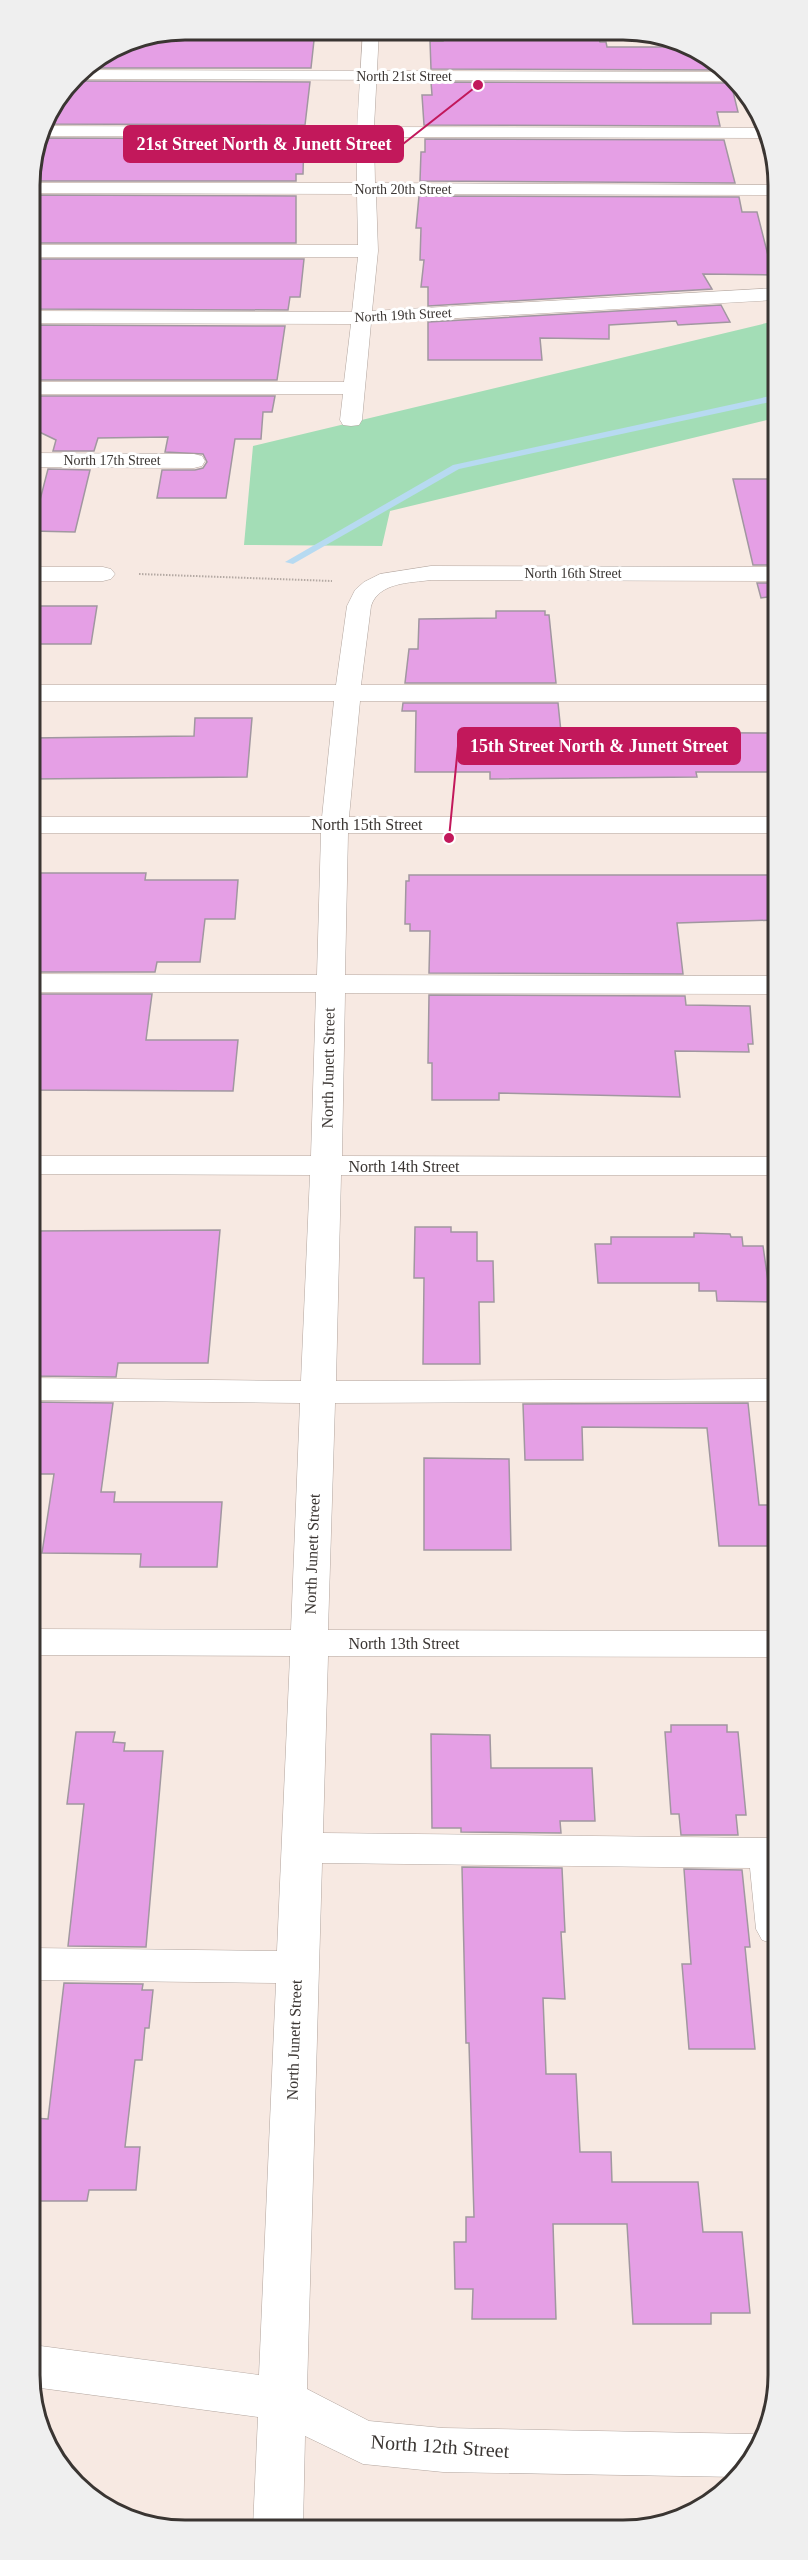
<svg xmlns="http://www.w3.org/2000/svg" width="808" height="2560" font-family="Georgia,serif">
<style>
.green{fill:#a3ddb6}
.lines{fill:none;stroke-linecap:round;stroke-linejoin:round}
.stream{fill:#b7daf1;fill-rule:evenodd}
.building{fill:#e59fe5;stroke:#a197a0;stroke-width:1.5}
.minor-casing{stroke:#b2a59e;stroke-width:1}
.major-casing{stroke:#b2a59e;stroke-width:1}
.path{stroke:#b4a9a3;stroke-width:2;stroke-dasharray:1.5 1.5;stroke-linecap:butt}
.minor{fill:#fff;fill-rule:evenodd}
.major{fill:#fff;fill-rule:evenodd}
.labels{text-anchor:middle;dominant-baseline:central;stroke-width:6;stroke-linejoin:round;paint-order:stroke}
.far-street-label{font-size:14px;fill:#3a3532;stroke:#fff}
.street-label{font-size:16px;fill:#3a3532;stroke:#fff}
.near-street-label{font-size:20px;fill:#3a3532;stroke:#fff}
.rim{fill:none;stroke:#3a3532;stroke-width:3}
.leader{fill:none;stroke:#c2185b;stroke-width:2}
.callout-dot{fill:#c2185b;stroke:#fff;stroke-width:2}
.callout{fill:#c2185b;stroke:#c2185b;stroke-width:2}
.callout-label{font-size:18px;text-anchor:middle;font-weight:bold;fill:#fff}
</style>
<rect width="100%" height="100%" fill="#f7e9e2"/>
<polygon class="green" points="775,321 775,418 390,511 382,546 244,545 253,446"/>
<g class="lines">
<polygon class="stream" points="775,395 775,401 459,469 293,564 285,562 453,465"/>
</g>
<g class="building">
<polygon points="188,30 315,31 311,68 87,68 127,42"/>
<polygon points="443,32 597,33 600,42 606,42 607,47 679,47 721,70 431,69 430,41 443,41"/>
<polygon points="72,81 73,81 310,82 305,125 43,124"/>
<polygon points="431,82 731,83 738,112 717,112 720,126 424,125 422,95 432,95"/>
<polygon points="39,138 304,139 303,174 296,174 296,181 30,181"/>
<polygon points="425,139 724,140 735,183 420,181 421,152 425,152"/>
<polygon points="30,195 296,196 296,243 30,243"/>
<polygon points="419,196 739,197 742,212 757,212 773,275 703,274 712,289 428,306 428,287 421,287 424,260 420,260 421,228 416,228"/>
<polygon points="30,259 304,259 300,297 290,297 288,310 30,309"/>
<polygon points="721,305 730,322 678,325 676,321 609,325 609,339 540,338 542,360 428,360 428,322"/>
<polygon points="30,325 285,326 277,380 31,380"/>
<polygon points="31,396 275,396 272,412 263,412 261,439 235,439 226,498 157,498 162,470 195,470 203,468 207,462 203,454 165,452 168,437 98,438 94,451 53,451 56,440 31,428"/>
<polygon points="48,469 90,470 75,532 32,531"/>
<polygon points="733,479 775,479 776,565 753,565"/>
<polygon points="757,583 776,583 776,596 761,598"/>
<polygon points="36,606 97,606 91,644 31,644"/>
<polygon points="496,611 545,611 545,615 549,615 556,683 405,683 409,649 418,649 419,619 496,618"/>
<polygon points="403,703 558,703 561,732 776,733 776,772 696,772 697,777 490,779 490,772 415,772 416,711 402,711"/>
<polygon points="195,718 252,718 247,777 31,779 31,738 194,736"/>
<polygon points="31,873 146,873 145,880 238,880 235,919 205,919 200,962 157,962 155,972 31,972"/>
<polygon points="409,875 776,875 776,920 677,923 683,974 429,973 430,931 410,931 410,924 405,924 406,881 409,881"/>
<polygon points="31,994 152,994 146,1040 238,1040 233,1091 31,1090"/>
<polygon points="429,995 685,996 686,1005 750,1006 753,1044 748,1044 749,1052 675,1051 680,1097 499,1093 499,1100 432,1100 432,1063 428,1063"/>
<polygon points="415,1227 451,1227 451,1232 477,1232 477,1261 493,1261 494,1302 479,1302 480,1364 423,1364 424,1278 414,1278"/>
<polygon points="220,1230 208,1363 118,1363 116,1377 32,1376 32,1231"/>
<polygon points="694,1233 730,1234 731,1237 742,1237 743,1246 763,1246 771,1302 717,1301 716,1291 699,1291 699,1283 598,1283 595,1244 611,1244 611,1237 694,1237"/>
<polygon points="32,1402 113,1403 101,1492 115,1492 114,1502 222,1502 217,1567 140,1567 141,1554 42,1553 54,1474 32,1474"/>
<polygon points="748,1403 759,1505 777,1505 777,1546 719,1546 707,1428 582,1427 583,1460 525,1460 523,1404"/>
<polygon points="424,1458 509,1459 511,1550 424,1550"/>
<polygon points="671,1725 727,1725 727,1732 738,1732 746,1815 736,1815 738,1835 681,1835 679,1814 671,1814 665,1732 671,1732"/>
<polygon points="76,1732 115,1732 113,1742 125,1743 124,1751 163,1751 146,1947 68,1946 84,1804 67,1804"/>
<polygon points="431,1734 490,1735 491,1768 592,1768 595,1821 560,1821 561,1833 461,1832 461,1828 432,1828"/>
<polygon points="462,1867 562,1868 565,1932 561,1932 565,1999 543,1998 546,2074 576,2074 580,2152 611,2152 612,2182 698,2182 703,2232 742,2232 750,2313 711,2313 711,2324 633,2324 627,2224 553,2224 556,2319 472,2319 473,2289 455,2289 454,2242 466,2242 466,2217 474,2217 469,2043 466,2043"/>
<polygon points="684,1869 742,1870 750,1947 745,1947 755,2049 689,2049 682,1964 691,1964"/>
<polygon points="64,1983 143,1984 142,1990 153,1990 149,2028 145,2028 142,2060 135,2060 125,2147 140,2147 136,2190 89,2190 87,2201 33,2201 33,2118 48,2119"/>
</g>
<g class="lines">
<g class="minor-casing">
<g id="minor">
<polygon points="363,31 379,31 374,127 760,128 765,138 374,137 375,183 775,185 775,195 376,194 378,251 372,311 775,288 775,300 371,323 362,420 359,425 351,426 343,425 340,420 343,394 31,394 31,382 344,382 351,324 30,323 30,311 352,312 358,257 30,257 30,245 358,245 357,194 30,193 30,183 357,183 356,137 40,136 42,126 357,127"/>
<polygon points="31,453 194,454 202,456 205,461 202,466 194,468 31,467"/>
<path d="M431,566L776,567V581L431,580C410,583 379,582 371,606L361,685H776V701H360L349,817H776V833H348L345,975L776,976V994L345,993L342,1156L776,1157V1175H341L336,1381L777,1379V1401L335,1403L328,1630L777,1631V1657L328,1656L323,1833L769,1838L777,1840V1945L762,1940L756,1929L750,1868L322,1863L307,2389L369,2421L443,2428L753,2434L763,2438L739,2477L443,2472L363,2464L305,2436L303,2527H253L258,2417L33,2387V2345L259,2375L276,1983L32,1980V1948L277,1951L290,1656L32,1655V1629L291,1630L300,1403L32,1400V1378L301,1381L310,1175L31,1174V1156H311L316,992H31V974L317,975L321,833H31V817H322L334,701H31V685H336L347,606L355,590L364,582L380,574Z"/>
<polygon points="31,567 103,567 111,569 115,574 111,579 103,581 31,581"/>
</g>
</g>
<g class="major-casing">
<polygon id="major" points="84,70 725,72 733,76 736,81 73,79"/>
</g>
<polyline class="path" points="139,574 332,581"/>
<use href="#minor" class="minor"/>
<use href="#major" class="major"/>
</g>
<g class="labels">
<g class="far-street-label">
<text x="404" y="76">North 21st Street</text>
<text x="403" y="189">North 20th Street</text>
<text transform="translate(403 315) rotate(-3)">North 19th Street</text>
<text x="112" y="460">North 17th Street</text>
<text x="573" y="573">North 16th Street</text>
</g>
<g class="street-label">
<text x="367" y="824">North 15th Street</text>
<text transform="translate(328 1068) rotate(-89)">North Junett Street</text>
<text x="404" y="1166">North 14th Street</text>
<text transform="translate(312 1554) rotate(-88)">North Junett Street</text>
<text x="404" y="1643">North 13th Street</text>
<text transform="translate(294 2040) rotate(-88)">North Junett Street</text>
</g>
<g class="near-street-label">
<text transform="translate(440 2446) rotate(4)">North 12th Street</text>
</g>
</g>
<path d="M0 0H808V2560H0ZM185 40H623A145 145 0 0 1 768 185V2375A145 145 0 0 1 623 2520H185A145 145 0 0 1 40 2375V185A145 145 0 0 1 185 40Z" fill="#efefef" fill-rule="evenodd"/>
<path class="rim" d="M185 40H623A145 145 0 0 1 768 185V2375A145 145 0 0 1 623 2520H185A145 145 0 0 1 40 2375V185A145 145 0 0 1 185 40Z"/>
<path class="leader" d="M478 85L403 144M449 838L458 746"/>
<g class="callout-dot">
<circle cx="478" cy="85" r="6"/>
<circle cx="449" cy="838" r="6"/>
</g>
<g class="callout">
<rect x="124" y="126" width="279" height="36" rx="6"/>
<rect x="458" y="728" width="282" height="36" rx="6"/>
</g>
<g class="callout-label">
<text x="264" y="150">21st Street North &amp; Junett Street</text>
<text x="599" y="752">15th Street North &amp; Junett Street</text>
</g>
</svg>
